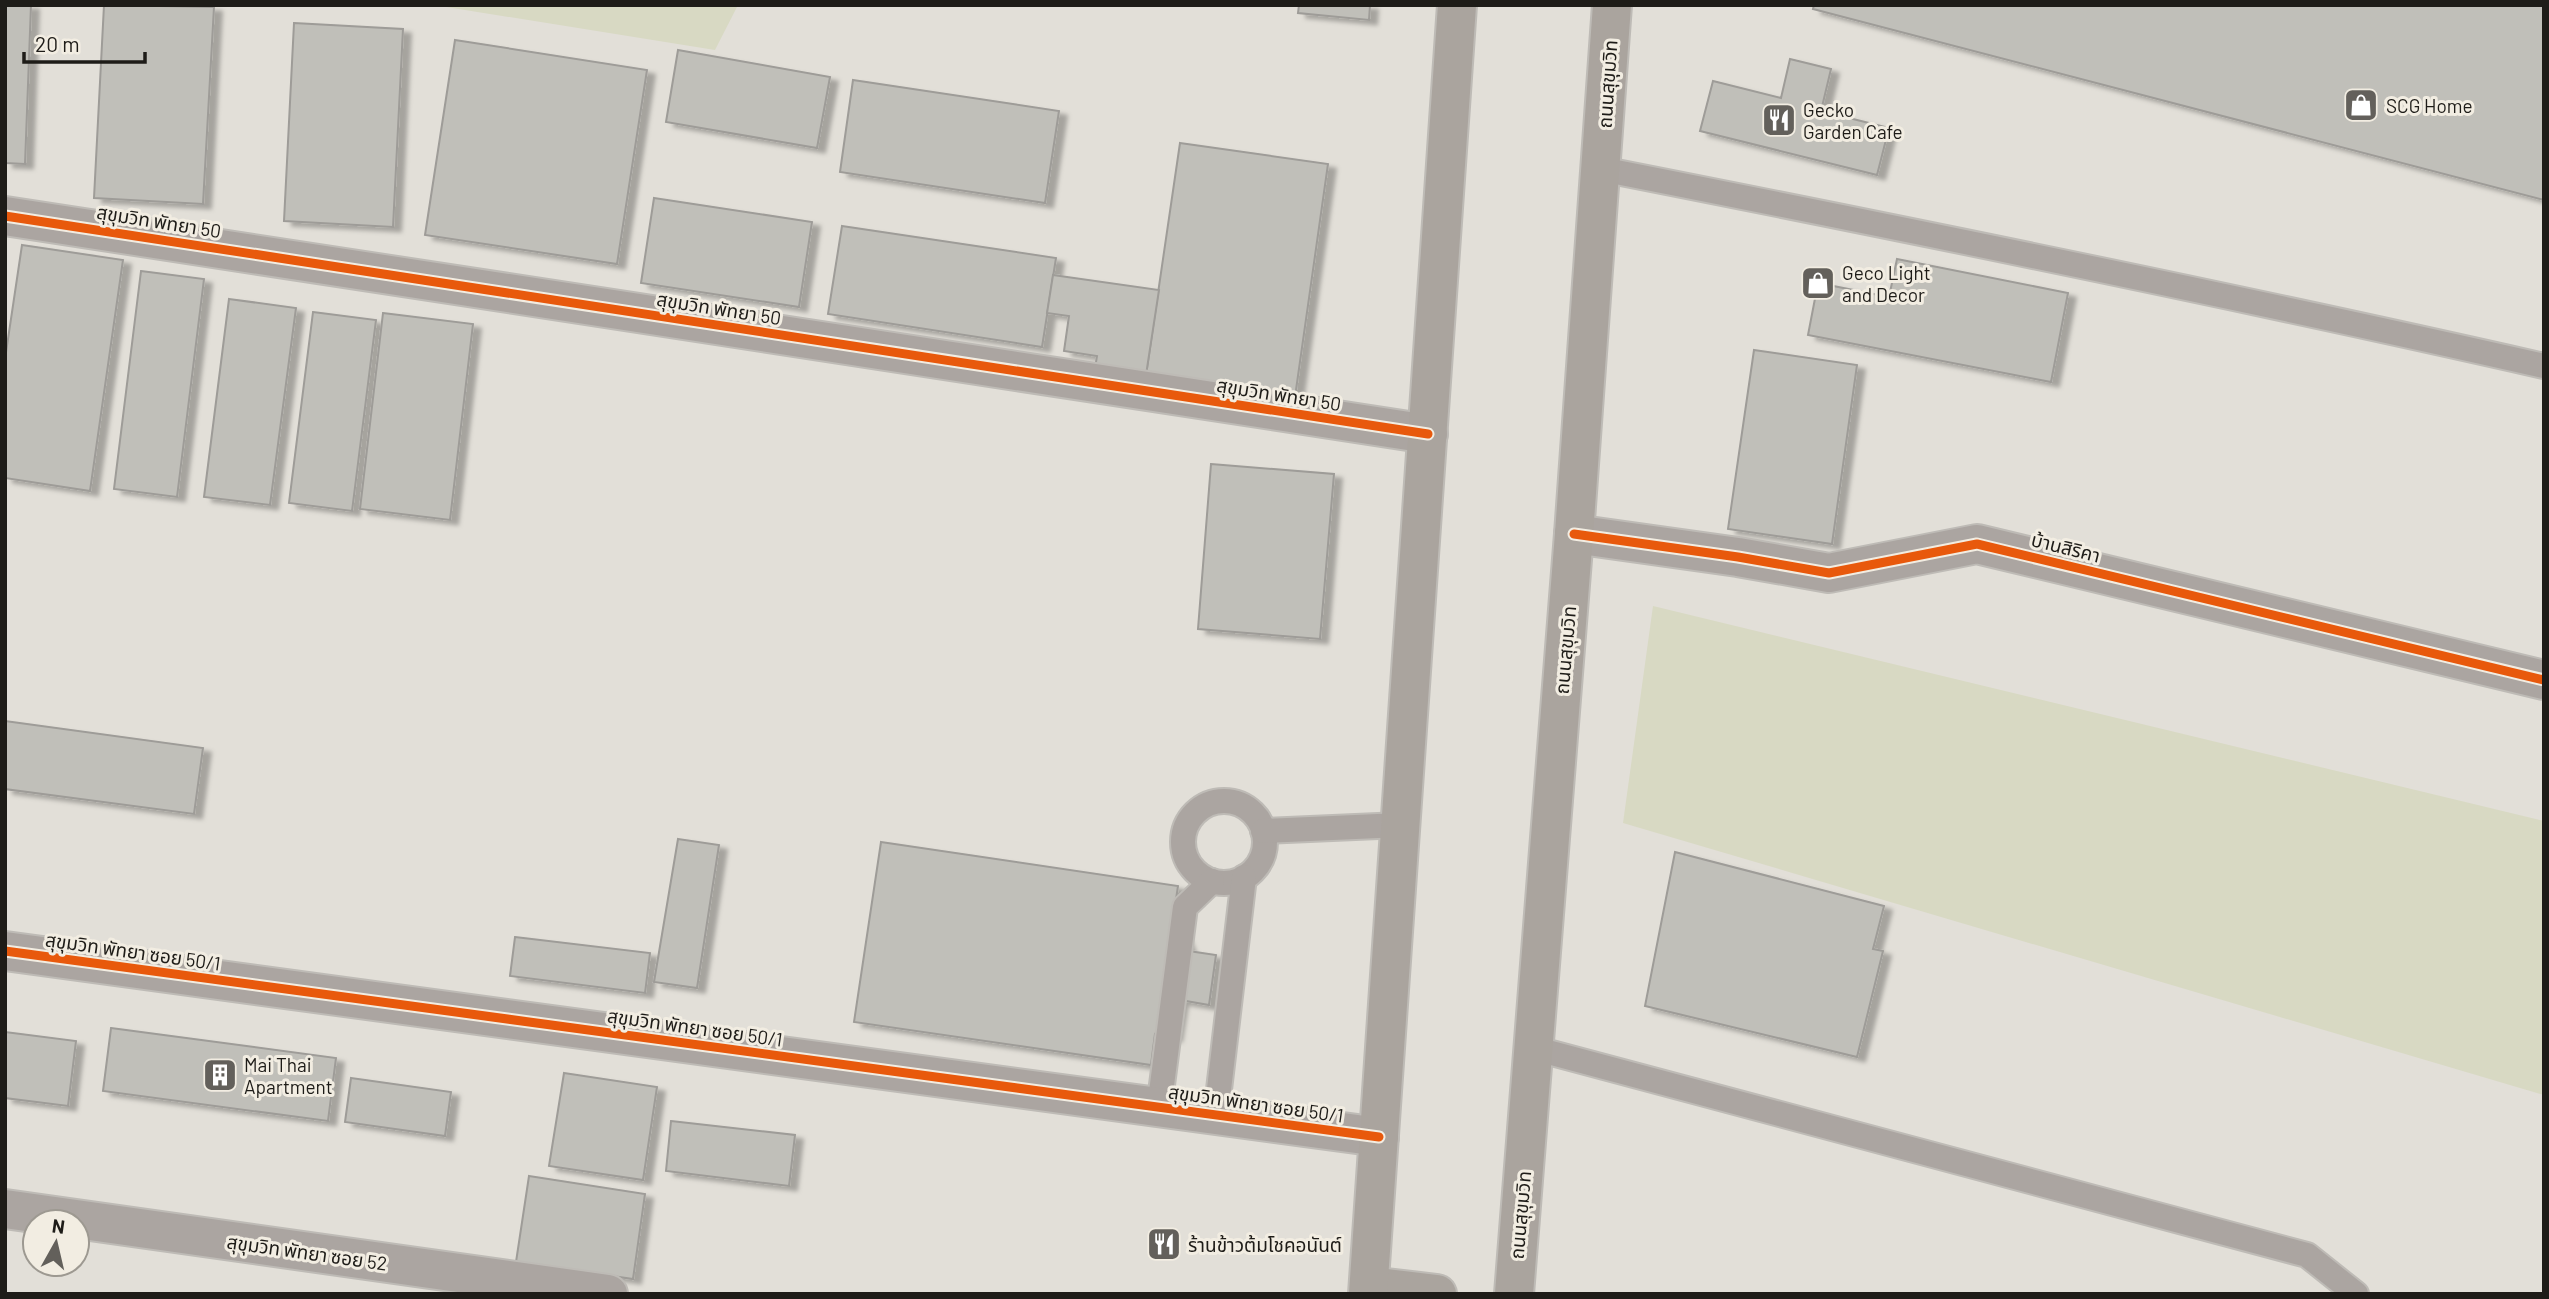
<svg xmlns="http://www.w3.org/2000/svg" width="2549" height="1299" font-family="Barlow,'Noto Sans Thai',sans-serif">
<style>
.green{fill:#d8d9c3}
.building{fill:#c0bfb9;stroke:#9e9c98;stroke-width:2;filter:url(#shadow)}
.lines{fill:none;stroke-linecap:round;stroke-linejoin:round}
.service-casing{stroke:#bebbb6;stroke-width:28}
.minor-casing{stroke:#bebbb6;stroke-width:42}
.trunk-casing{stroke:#bebbb6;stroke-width:42}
.service{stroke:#aba5a1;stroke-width:24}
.minor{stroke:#aba5a1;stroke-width:38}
.trunk{stroke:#aaa49e;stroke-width:38}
.cycleway-casing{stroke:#f2ede2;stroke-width:13}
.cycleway{stroke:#e8590c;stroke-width:9}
.labels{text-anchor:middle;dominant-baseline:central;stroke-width:6;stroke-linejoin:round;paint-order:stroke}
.street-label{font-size:19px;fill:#1e1c18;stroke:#f2ede2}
.poi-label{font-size:19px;fill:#1e1c18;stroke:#f2ede2;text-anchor:start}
</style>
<defs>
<filter id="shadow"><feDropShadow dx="8" dy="4.5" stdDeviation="2" flood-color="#0004"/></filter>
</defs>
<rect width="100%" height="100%" fill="#e2dfd8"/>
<g class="green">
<polygon points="434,5 738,5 715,50"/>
<polygon points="1653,606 2544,821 2544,1095 1623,823"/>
</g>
<g class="building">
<polygon points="5,5 31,5 25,164 5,163"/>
<polygon points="104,5 214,7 203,204 94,198"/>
<polygon points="1299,5 1370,5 1369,20 1298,13"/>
<polygon points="1814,5 2544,5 2544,200 1813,9"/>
<polygon points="294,23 403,29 393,227 284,221"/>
<polygon points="455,40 647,70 617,264 425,235"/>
<polygon points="678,50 830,77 817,148 666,122"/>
<polygon points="1790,59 1831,69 1821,111 1889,128 1877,175 1700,131 1713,81 1781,98"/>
<polygon points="853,80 1059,111 1045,203 840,172"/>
<polygon points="1180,143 1328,164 1295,397 1146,375"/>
<polygon points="654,198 812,222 799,307 641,283"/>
<polygon points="842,226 1056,258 1042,347 828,314"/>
<polygon points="22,245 123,260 90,491 5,478 5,359"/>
<polygon points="1897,259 2068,293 2051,382 1808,335 1818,283 1889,297"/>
<polygon points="141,271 204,279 177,497 114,489"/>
<polygon points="1053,275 1159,290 1146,375 1095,368 1097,356 1064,351 1069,316 1047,313"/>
<polygon points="229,299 296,308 270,505 204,497"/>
<polygon points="313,312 376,320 352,511 289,503"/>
<polygon points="383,313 473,324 450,520 360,509"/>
<polygon points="1754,350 1857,365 1832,544 1728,529"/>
<polygon points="1211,464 1334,474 1320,639 1198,629"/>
<polygon points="5,721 203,748 194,814 5,789"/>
<polygon points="678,839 719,845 697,988 654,982"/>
<polygon points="881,842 1178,886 1174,913 1189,951 1216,955 1209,1005 1180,1000 1174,1037 1155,1034 1151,1065 854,1022"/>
<polygon points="1675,852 1884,906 1873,949 1883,951 1857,1057 1645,1006"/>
<polygon points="515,937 650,953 645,993 510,976"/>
<polygon points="111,1028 336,1058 328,1121 103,1091"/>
<polygon points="5,1032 76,1041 68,1106 5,1098"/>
<polygon points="564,1073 657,1087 643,1180 549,1166"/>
<polygon points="351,1078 451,1092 445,1136 345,1122"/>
<polygon points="671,1121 795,1135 789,1186 666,1171"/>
<polygon points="529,1176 645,1194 633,1279 516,1262"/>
</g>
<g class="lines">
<g class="service-casing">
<g id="service">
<path d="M1601,169C1916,231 2231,295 2544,366"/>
<circle cx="1224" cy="842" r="41"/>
<polyline points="1263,831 1401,825"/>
<polyline points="1533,1048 2307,1255 2356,1294"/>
<polyline points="1159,1108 1185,907 1212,881"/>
<polyline points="1216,1115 1244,877"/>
</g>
</g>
<g class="minor-casing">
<g id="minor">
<polyline points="5,216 1428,434"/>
<polyline points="1574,534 1738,557 1829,573 1977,544 2544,680"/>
<polyline points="5,951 1379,1137"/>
<polyline points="5,1209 608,1294"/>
</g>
</g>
<g class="trunk-casing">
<g id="trunk">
<polyline points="1369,1286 1437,1294"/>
<polyline points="1368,1294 1457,5"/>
<polyline points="1514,1294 1574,534 1612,5"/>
</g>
</g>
<use href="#service" class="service"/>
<use href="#minor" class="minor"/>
<use href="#trunk" class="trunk"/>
<g class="cycleway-casing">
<g id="cycleway">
<polyline points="5,216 1428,434"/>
<polyline points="1574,534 1738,557 1829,573 1977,544 2544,680"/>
<polyline points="5,951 1379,1137"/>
</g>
</g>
<use href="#cycleway" class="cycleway"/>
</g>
<defs>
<g id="shop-square" transform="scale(1.75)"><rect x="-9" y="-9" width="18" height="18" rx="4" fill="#63605b" stroke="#f2ede2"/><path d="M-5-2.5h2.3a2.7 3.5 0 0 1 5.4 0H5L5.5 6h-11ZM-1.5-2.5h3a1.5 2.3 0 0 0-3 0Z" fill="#fff"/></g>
<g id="restaurant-square" transform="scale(1.75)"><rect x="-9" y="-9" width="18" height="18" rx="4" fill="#63605b" stroke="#f2ede2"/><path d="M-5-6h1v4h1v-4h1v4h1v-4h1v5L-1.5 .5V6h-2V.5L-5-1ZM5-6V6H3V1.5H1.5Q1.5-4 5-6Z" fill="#fff"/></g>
<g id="building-square" transform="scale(1.75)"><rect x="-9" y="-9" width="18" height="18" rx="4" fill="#63605b" stroke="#f2ede2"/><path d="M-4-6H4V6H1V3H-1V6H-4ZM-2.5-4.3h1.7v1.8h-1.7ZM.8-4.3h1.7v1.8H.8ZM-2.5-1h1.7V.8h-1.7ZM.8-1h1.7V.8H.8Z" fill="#fff"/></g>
</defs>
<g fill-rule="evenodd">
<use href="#shop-square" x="2361" y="105"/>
<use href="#restaurant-square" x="1779" y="120"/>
<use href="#shop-square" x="1818" y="283"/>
<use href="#building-square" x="220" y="1075"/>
<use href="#restaurant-square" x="1164" y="1244"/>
</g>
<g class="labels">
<g class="street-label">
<text transform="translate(1607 84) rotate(-86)">ถนนสุขุมวิท</text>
<text transform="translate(159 221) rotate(9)">สุขุมวิท พัทยา 50</text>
<text transform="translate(719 308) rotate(9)">สุขุมวิท พัทยา 50</text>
<text transform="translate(1279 394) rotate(9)">สุขุมวิท พัทยา 50</text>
<text transform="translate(2066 547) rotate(14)">บ้านสิริคา</text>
<text transform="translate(1565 650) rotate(-85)">ถนนสุขุมวิท</text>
<text transform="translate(133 951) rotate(8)">สุขุมวิท พัทยา ซอย 50/1</text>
<text transform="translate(695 1027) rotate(8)">สุขุมวิท พัทยา ซอย 50/1</text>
<text transform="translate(1256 1103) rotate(8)">สุขุมวิท พัทยา ซอย 50/1</text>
<text transform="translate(1520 1215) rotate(-85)">ถนนสุขุมวิท</text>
<text transform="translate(307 1252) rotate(8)">สุขุมวิท พัทยา ซอย 52</text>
</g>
<g class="poi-label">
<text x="2386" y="105">SCG Home</text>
<text x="1803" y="109">Gecko<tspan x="1803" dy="22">Garden Cafe</tspan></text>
<text x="1842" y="272">Geco Light<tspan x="1842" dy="22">and Decor</tspan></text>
<text x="244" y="1064">Mai Thai<tspan x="244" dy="22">Apartment</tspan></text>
<text x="1188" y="1244">ร้านข้าวต้มโชคอนันต์</text>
</g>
</g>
<rect width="2549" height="1299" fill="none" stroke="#1e1c18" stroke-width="14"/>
<g transform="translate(56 1243) rotate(8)"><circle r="33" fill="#f2ede2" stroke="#9d9991" stroke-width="2"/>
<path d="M0-5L12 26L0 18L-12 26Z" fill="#63605b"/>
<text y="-10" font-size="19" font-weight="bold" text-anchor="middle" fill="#1e1c18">N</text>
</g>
<path d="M24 52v10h121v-10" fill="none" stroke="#1e1c18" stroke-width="3.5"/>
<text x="35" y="52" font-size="21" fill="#1e1c18" stroke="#f2ede2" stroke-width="5" paint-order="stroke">20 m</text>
</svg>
